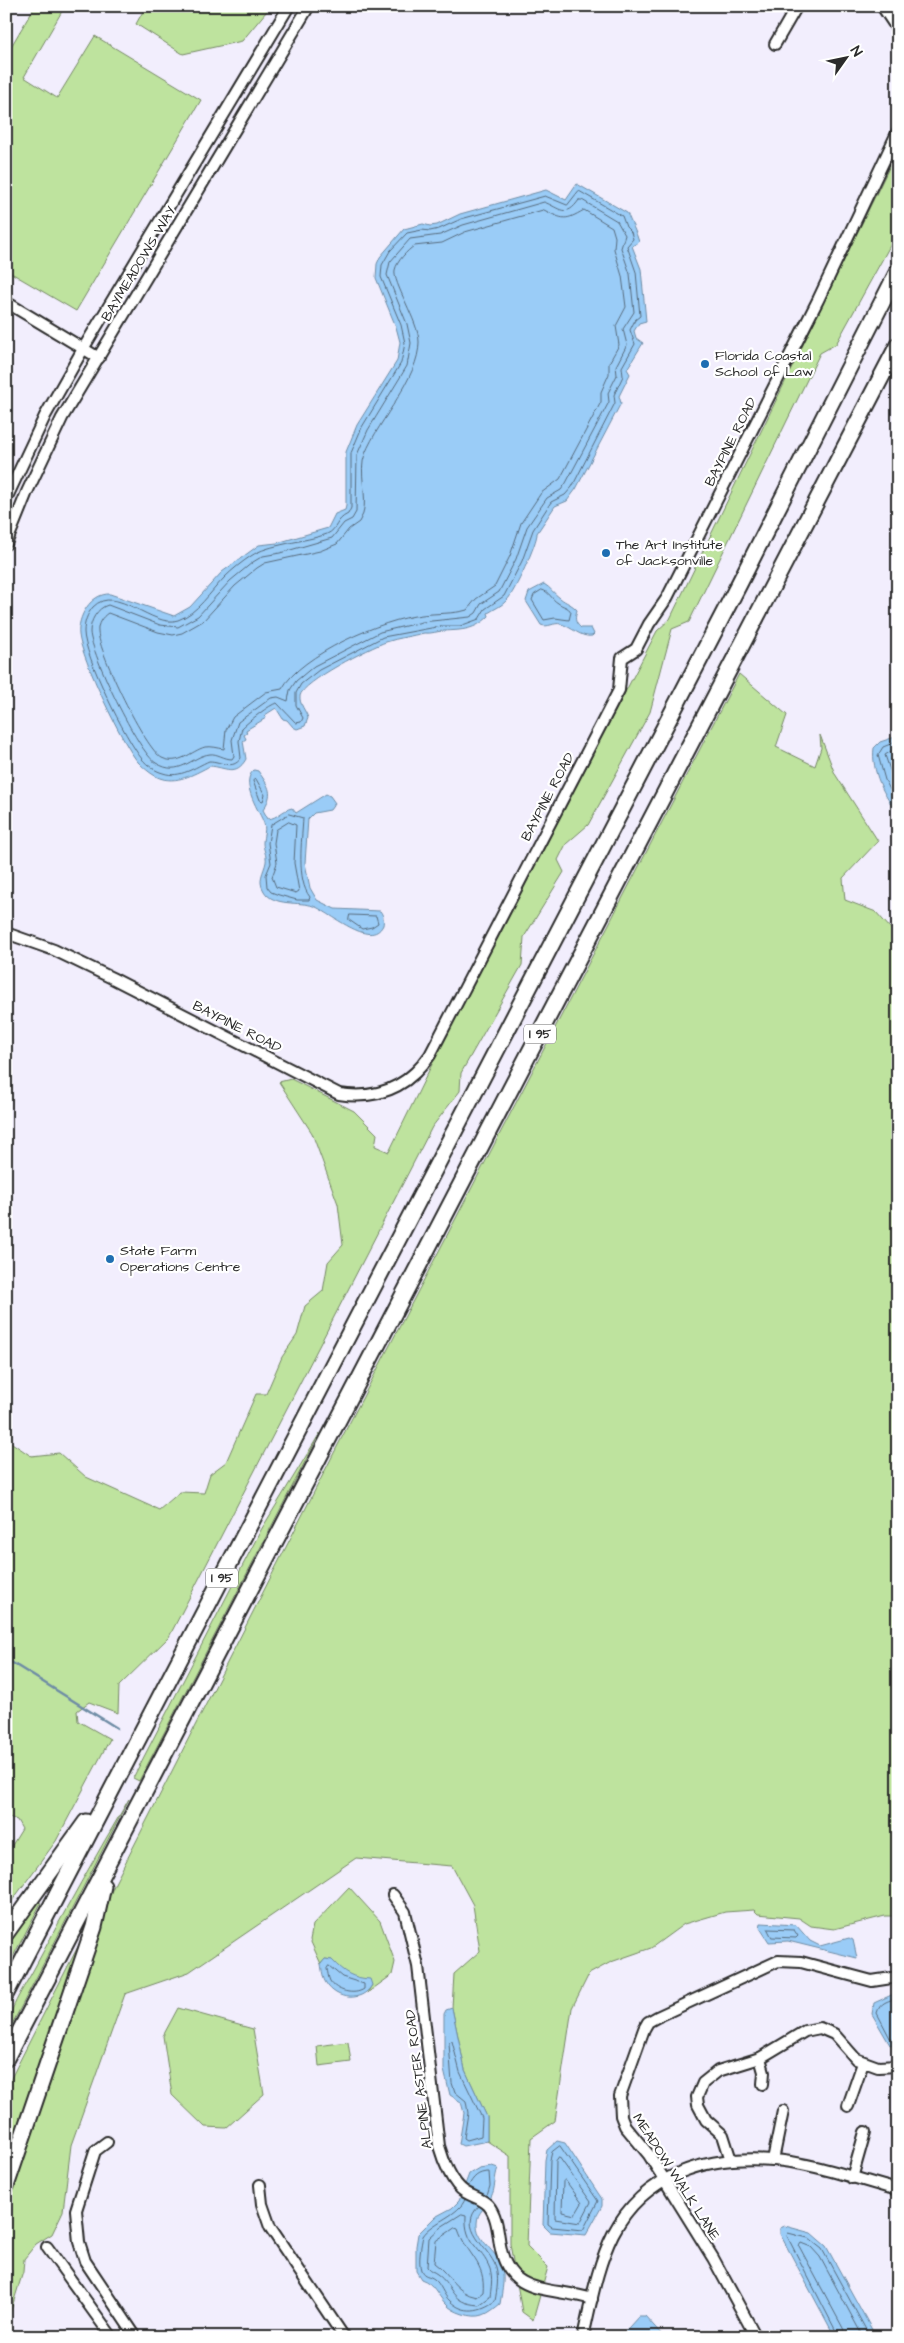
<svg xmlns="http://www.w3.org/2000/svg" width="904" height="2343" font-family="'Architects Daughter',sans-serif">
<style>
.green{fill:#bee39e;stroke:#748764}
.water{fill:#9accf7;stroke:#6e8ca5}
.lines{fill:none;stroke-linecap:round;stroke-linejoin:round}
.shore{stroke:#576b7d;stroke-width:1}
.stream{stroke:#6e8ca5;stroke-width:2.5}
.minor-casing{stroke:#2b2b2b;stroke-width:14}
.highway-casing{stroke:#2b2b2b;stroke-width:19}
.minor{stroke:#fff;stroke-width:10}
.highway{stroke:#fff;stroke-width:15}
.poi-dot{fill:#1f6fb2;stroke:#fff;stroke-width:2}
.labels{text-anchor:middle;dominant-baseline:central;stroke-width:4.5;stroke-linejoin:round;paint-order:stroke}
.shield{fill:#fff;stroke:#6b6b6b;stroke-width:1}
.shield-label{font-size:12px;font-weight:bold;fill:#2b2b2b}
.street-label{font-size:14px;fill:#2b2b2b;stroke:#fff}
.poi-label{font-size:14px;fill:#2b2b2b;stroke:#fff;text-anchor:start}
</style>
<rect width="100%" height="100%" fill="#f2eefd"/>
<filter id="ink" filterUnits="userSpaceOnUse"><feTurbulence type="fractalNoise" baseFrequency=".02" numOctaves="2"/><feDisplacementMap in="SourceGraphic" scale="10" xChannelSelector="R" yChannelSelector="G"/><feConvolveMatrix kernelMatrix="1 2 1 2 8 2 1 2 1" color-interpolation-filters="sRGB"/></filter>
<g filter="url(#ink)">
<g class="green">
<polygon points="35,6 65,6 24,77 57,98 95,36 201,100 76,311 6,270 6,153 9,147 6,145 6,55"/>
<polygon points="146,6 271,6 242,41 183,54 136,24"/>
<polygon points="898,149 898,231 836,344 820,353 689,622 672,629 650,712 588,825 566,844 558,860 564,872 524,937 522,965 461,1073 460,1091 432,1127 169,1637 119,1686 118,1713 89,1702 77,1711 78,1721 110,1739 56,1841 6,1909 6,1855 22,1829 17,1820 6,1816 6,1439 31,1456 59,1453 86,1477 159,1510 180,1492 204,1493 210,1474 226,1462 256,1394 266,1394 282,1357 297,1335 305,1306 323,1291 328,1262 343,1245 338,1204 312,1133 279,1082 291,1079 354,1111 377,1134 375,1146 389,1152 436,1056 657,631 670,619"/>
<polygon points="739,674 787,715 776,747 815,766 821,748 820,735 835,774 878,841 843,878 845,900 876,912 898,937 898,1916 885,1916 834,1929 811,1926 799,1918 758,1914 754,1910 725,1912 684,1924 651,1948 611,1962 589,1974 572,2008 555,2121 531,2138 527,2246 548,2267 533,2320 522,2312 510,2244 510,2156 487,2141 487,2117 465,2070 452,2008 454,1974 480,1951 473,1905 452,1866 356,1858 189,1972 125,1994 71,2145 63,2211 52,2234 36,2244 24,2259 23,2272 6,2326 6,2205 98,1922 115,1883 338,1445"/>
<polygon points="320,1433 139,1781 133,1778 261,1530"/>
<path d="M129,1799L6,2036C6,2012 24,1988 35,1967C65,1910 96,1855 129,1799Z"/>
<polygon points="349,1887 380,1921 395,1962 392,1975 367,1993 372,1985 344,1973 332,1960 325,1959 321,1964 310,1940 313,1925"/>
<polygon points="38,1902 41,1903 6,1970 6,1946"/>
<polygon points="94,1915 6,2170 6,2088"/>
<polygon points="178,2008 253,2029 264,2094 226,2128 205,2127 172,2095 163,2036"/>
<polygon points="348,2042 351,2062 319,2066 317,2046"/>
</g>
<g class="water">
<path d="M577,184L627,213C631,223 636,231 639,242L632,246L641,269L646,321L639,323L634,331L636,338L643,343L627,369L630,374L619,396L621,403L576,489L567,501L555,506L537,533C538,541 514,594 507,600C502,606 494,609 488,613L489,616C475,630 463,630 444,631C437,631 432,634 424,633C412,636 398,638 386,642C371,647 302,682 300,696C299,704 306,711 308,718L305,726L297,729L293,727L287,720L283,719L276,708L265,715L266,718L246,730L247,733L244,735L246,739L243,741L246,759C236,777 225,767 210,766C196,773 180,783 163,779C154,777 145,769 138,762C123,745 81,657 79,635C77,617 91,593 110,594L174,616L190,607L222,572L259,545L277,543L328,528L335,514L345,510L346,506V452L357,425L397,361L400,342L396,327L376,278L377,264L380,257L404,229L423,224L430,226L437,225L460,214L546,190L566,200Z"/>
<path d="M544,584C551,588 554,594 560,598C566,603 572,604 577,610C575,618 574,622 581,628H591L594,634L592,636C581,638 572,627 561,624C554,622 548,628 541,625L526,601L529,592Z"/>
<path d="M898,736V813C884,797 871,770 874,748L880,742Z"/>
<path d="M254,770L258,771C270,788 274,793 263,810L268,819C278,818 282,810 292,808L296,813L326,794L330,796L335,803L330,810L314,813L308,819L305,863L310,888L317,900L335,909L380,911C383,914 384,921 383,925C371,951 328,910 313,906C300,901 273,907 264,891C257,880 264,872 266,862C267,855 263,849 263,843C263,835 267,829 263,821C257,807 240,782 254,770Z"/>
<polygon points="761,1923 796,1925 810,1941 820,1946 849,1938 853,1940 857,1958 788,1941 769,1942 760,1928"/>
<path d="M325,1959L332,1960C344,1973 353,1978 370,1979L372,1985C362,2003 336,2000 326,1983C323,1979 322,1970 321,1964Z"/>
<polygon points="898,1992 898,2043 890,2045 872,2014 874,2003"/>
<polygon points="452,2008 465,2070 487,2117 487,2141 463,2146 459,2144 464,2113 461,2102 450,2095 444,2070 444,2014 446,2010"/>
<polygon points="557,2141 565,2143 602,2199 602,2206 586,2235 550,2232 543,2225 545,2160 547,2150"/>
<path d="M492,2166L498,2168C494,2177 496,2188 491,2197C487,2208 477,2211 477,2223C476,2239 493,2249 500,2262C506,2275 502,2291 500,2304C495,2308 489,2313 483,2315C473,2319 452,2312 446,2304C436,2294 435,2284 421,2279L416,2271V2246L418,2234L435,2217L452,2208L459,2201L469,2174L479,2168Z"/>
<polygon points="785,2226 811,2233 826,2246 876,2337 835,2337 780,2234 780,2228"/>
<polygon points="639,2316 645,2316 664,2337 620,2337"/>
</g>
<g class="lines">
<g class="shore">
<path d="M579,191L622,216L626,227L631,232L633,239L627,246L636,272L640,316L635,320L630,330L635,344L622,367L623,376L614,395L615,403L572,487L565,495L551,502L533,530L522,561L504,596L485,609L479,619L460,626H442L383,637L319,670L301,684L296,693V705L303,718L301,722L296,723L277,703C270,704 248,722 242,728L239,741L241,758C232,771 222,761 209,761C195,767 180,779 163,773C155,771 147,765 142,759C126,740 84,655 84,632C84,623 87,614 93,607C116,583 153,629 178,620C198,613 210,592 225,577C232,570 242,562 251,556C268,544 305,542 327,534C338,529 335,520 348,514L351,508V453L362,427L401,363L405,343L401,325L381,277L382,265L390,251L407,233L422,230L430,231L439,229L461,219L545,196L567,205Z"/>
<path d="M579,200H582L617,221L625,235L621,248L630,274L634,312L623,329L627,345L616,366L617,375L608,393L609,402L566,483L561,490L547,498L527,527L516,559L499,592L481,604L476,613L470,617L422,622L380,632L314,666L296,681L290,690L288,701L278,697L271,698L238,722L232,740L234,756L232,759C224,759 217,753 210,754C191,756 180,778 156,763C138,752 91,654 90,632C90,621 97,608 108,605L160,625L178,627L198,616L230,581L253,562L263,556L280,553L332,538L344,523L352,519L356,512L357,455L368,430L407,366L411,343L407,324L387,275L390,262L410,239L440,235L463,225L544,202C560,208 566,219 579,200Z"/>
<path d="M544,210C564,220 565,221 584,210L612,227L615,237L614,249L622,276L626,307L616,326L619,345L609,363V374L601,392V402L560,479L541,493L521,523L510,556L495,586L476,599L467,610C454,614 436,613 422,615C383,619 300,655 282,689L266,692L233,717L226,730L224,749C218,748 212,746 205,747C191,751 179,766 162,758C145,749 99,653 98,632C97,624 102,617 108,613L158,632L173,635L182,633L203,621L235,586L257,568L265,563L320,551L337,544L349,529L359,522L363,514C368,495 358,472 365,454C379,419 419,378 419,342C419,322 392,282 395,270C397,261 407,251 414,246L442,243L465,232Z"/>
<path d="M542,590C550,592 551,599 558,603C563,607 568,606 571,612L569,620L555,618L544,620L532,600L534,595Z"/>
<polyline points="898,741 883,747 878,755 885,780 898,805"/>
<polyline points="898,747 885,755 898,794"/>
<polygon points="256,779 265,795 263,801 260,800 253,781"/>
<path d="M289,814L303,818C302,840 296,880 310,897L309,900H297L279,895L271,892L267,887L266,875L271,863L268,843L271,825Z"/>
<polygon points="289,822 296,825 294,863 299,891 296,893 276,887 272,877 277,863 274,843 276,830"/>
<polygon points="350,915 376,916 378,923 372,927 362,929 349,920"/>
<polygon points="768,1929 794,1930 798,1936 796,1938 772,1937"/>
<path d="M329,1966L342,1977L364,1984V1989C354,1996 336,1991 330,1981C328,1977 328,1972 327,1969Z"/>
<path d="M898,1998C888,2001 880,2002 877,2013L890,2038L898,2039"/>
<polygon points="452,2041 460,2072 482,2118 481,2136 467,2140 464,2138 468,2113 466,2101 455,2092 452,2083 449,2043"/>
<polygon points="560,2146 598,2201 583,2230 552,2227 548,2224 550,2160 552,2152"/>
<polygon points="559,2157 591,2202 580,2223 555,2219 556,2161"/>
<polygon points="565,2180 582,2203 575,2215 562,2212 563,2182"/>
<path d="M468,2187C473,2177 478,2172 489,2172L490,2186L487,2196"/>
<path d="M465,2199C460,2215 433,2221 423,2236C421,2245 418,2261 421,2270C424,2277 429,2275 434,2279C441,2284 443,2295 450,2301C464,2315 481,2311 495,2301C497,2290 499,2278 496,2267C489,2247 456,2228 479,2206"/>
<path d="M462,2214L466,2215C464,2245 482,2247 490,2269C493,2278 491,2288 490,2297L479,2305C449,2303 455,2287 437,2274C433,2271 430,2271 427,2267L429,2238L441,2227Z"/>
<path d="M455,2228L458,2229C467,2256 486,2262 483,2292L477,2297C455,2293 451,2275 434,2263L436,2241Z"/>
<polyline points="839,2337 787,2236 788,2233 808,2238 822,2249 870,2337"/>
<polyline points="845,2337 844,2330 799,2246 801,2243 811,2247 820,2257 863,2337"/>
</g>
<polyline class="stream" points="6,1659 117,1728"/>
<g class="minor-casing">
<g id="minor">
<polyline points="882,6 898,30"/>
<polyline points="775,44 797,6"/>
<polyline points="6,302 99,358"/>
<polyline points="6,499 45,416 83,349 289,6"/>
<polyline points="6,544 27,492 62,418 309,6"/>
<path d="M6,933L54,950L112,978L339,1094C377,1100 408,1087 430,1055L619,690L622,658L636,649L649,624L667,598L818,300L898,131"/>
<path d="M393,1895L405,1912L418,1966L439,2146C443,2160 452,2184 465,2192C473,2197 481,2198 488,2205C497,2215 498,2232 500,2245C509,2298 552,2286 592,2299"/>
<polyline points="760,2058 764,2072 763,2084"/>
<polyline points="848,2106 863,2063"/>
<polyline points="107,2142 95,2151 76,2210 79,2242 85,2261 136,2337"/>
<polyline points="731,2160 723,2135 706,2120 698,2105 697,2097 703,2083 718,2071 760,2058 805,2031 820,2028 834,2034 856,2059 878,2067 898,2066"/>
<polyline points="773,2160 783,2111"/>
<polyline points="852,2178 865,2132"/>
<polyline points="260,2185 262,2204 270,2227 344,2337"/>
<polyline points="47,2247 112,2337"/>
<path d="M583,2337C591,2303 597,2266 613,2234C644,2174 707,2155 772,2160C811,2162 859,2180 898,2190"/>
<polyline points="756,2337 713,2258 649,2155 625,2126 621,2116 620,2096 644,2029 648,2022 657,2017 778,1961 801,1962 872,1981 898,1977"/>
</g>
</g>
<g class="highway-casing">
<g id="highway">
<polyline points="6,1933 86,1822"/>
<polyline points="6,1993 739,584 898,271"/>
<polyline points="6,2058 898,345"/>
<polyline points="6,2186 94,1927 103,1886"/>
</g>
</g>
<use href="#minor" class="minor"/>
<use href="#highway" class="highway"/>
</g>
</g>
<g class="poi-dot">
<circle cx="705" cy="364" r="5"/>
<circle cx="606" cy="553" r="5"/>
<circle cx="110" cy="1259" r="5"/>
</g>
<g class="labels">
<g class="shield">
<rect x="524" y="1024.5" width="32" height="19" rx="4"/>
<rect x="206" y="1568.5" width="32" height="19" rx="4"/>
</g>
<g class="shield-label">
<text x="540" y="1034">I 95</text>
<text x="222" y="1578">I 95</text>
</g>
<g class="street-label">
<text transform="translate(139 264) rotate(-59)">BAYMEADOWS WAY</text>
<text transform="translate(731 442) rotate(-63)">BAYPINE ROAD</text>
<text transform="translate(548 797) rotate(-62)">BAYPINE ROAD</text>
<text transform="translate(237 1027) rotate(27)">BAYPINE ROAD</text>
<text transform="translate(419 2079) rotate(-97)">ALPINE ASTER ROAD</text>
<text transform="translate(676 2177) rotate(57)">MEADOW WALK LANE</text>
</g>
<g class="poi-label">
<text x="715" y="356">Florida Coastal<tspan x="715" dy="16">School of Law</tspan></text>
<text x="616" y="545">The Art Institute<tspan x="616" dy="16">of Jacksonville</tspan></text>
<text x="120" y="1251">State Farm<tspan x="120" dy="16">Operations Centre</tspan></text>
</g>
</g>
<rect width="904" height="2343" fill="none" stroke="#fff" stroke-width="25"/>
<rect x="12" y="12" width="879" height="2318" fill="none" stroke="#2b2b2b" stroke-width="2" filter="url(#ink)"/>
<g transform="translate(846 58) rotate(57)" stroke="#ffffff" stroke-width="4" paint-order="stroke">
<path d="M0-4L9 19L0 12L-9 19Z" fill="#2b2b2b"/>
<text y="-8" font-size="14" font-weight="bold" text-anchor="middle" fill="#2b2b2b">N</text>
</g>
</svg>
